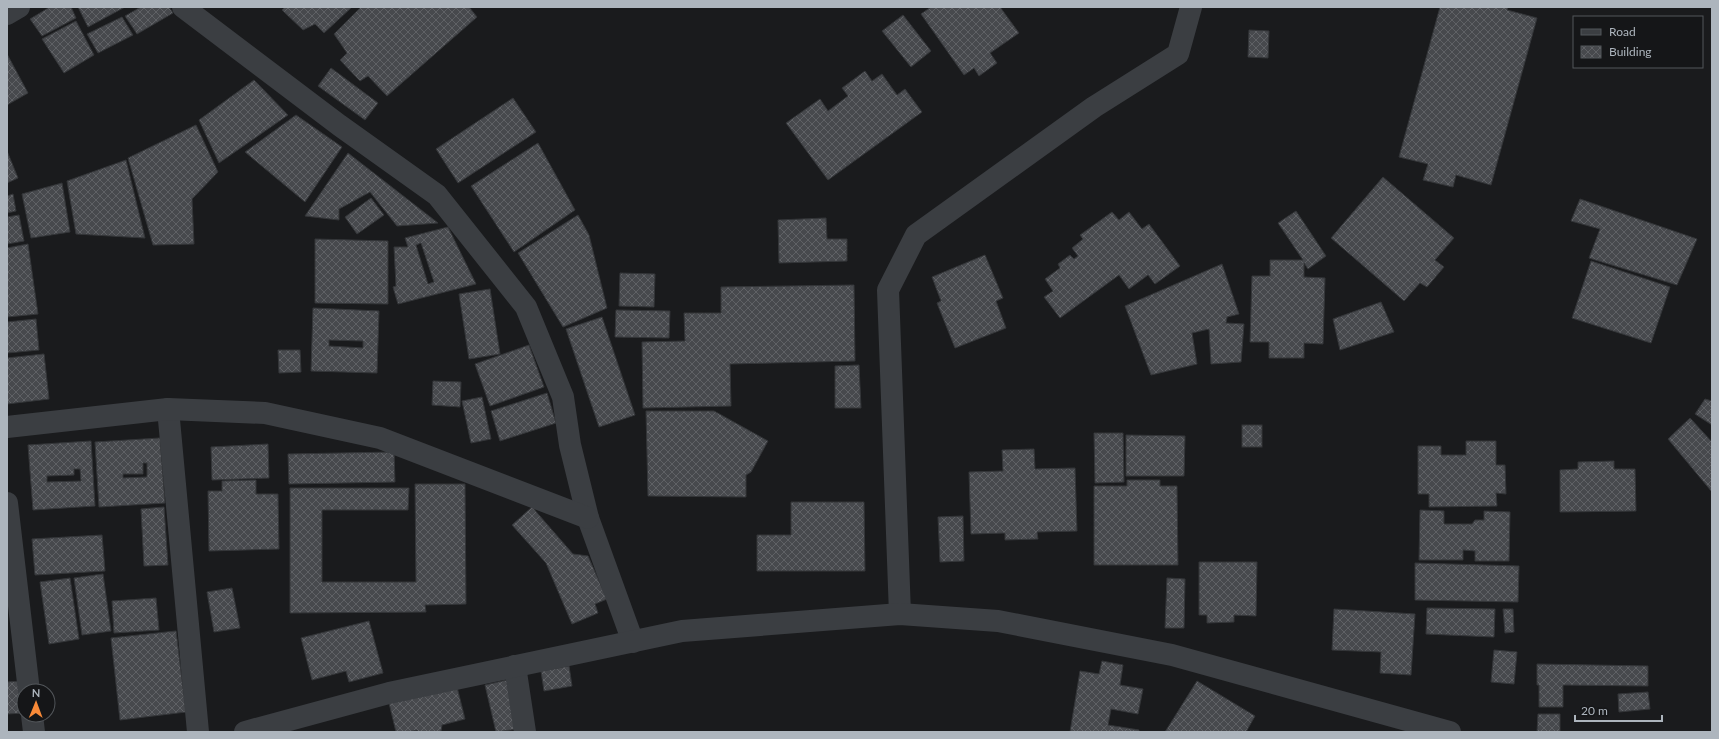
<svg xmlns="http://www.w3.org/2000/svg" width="1719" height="739" font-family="Lato,sans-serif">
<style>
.building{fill:url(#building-cross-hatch);stroke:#343639;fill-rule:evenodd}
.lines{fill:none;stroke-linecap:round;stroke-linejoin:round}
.minor{stroke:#3b3e42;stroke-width:22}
</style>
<defs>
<pattern id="building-cross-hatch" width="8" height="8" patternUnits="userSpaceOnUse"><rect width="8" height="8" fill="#47494d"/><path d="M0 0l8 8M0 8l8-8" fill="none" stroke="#5f6165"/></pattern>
</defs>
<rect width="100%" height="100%" fill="#1a1b1d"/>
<g class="building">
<polygon points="50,7 71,7 76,18 42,36 30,19"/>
<polygon points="78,7 125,7 88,27"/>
<polygon points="141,7 169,7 173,13 137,34 125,16"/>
<polygon points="285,7 352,7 324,33 315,24 303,30 282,10"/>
<polygon points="361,7 469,7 477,17 387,96 368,76 360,81 340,60 347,53 334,34"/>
<polygon points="931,7 1000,7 1019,33 990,53 997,63 979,76 974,68 964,75 921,14"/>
<polygon points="1440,7 1508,7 1507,10 1537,18 1491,185 1456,175 1453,187 1423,180 1428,164 1399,157"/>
<polygon points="903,15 931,51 911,67 882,31"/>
<polygon points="122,17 133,35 98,53 87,34"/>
<polygon points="76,21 94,55 64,73 42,39"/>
<polygon points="1249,30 1269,31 1268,58 1248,57"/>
<polygon points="7,54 28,93 7,105"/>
<polygon points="331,68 378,103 365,120 318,86"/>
<polygon points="865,71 872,81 882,74 897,95 905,89 922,112 828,180 786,123 820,99 828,111 848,96 842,88"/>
<polygon points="254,80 288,115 219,163 199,120"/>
<polygon points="513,98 536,132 458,183 436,149"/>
<polygon points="296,115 342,147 305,202 245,152"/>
<polygon points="196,125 218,172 192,199 194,244 153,245 128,158"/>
<polygon points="538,143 575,210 514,252 471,186"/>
<polygon points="7,151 18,178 7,183"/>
<polygon points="348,153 438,223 397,226 370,192 339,209 339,220 305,216"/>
<polygon points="126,160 145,238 76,234 67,181"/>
<polygon points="1383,177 1454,238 1435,260 1444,267 1427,287 1420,283 1404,301 1331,238"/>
<polygon points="62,183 70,232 31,238 22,194"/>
<polygon points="13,194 16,211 7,213 7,196"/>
<polygon points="371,198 384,215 357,234 345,217"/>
<polygon points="1580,199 1697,239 1677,285 1589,258 1600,229 1571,221"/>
<polygon points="1296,211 1326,256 1308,269 1304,263 1304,277 1325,278 1323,344 1304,343 1304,358 1269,358 1269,342 1250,342 1252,276 1270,276 1270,260 1303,260 1278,223"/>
<polygon points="1112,212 1119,220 1129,212 1142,229 1149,224 1180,266 1155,284 1148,275 1129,289 1119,275 1060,318 1044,297 1053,291 1045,279 1060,268 1058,264 1070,255 1074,259 1078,256 1072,248 1083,239 1080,235"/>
<polygon points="19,215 24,241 7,244 7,217"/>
<polygon points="578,215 589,235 607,308 563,327 518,253"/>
<polygon points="826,218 827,239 847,239 847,261 779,263 778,220"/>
<path d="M448,227L476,284L398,304L393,287L396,286L394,247H408L405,238ZM421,243L434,282L428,284L416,245Z"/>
<polygon points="315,239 388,241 388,304 315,303"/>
<polygon points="28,244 38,314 7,317 7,248"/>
<polygon points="985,255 1003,298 996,301 1006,328 955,348 937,303 941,301 932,277"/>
<polygon points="1591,261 1670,287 1651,343 1572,318"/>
<polygon points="1222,264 1239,314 1227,317 1226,323 1244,324 1241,362 1211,364 1209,329 1192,333 1197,364 1151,375 1125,306"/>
<polygon points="620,273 655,274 654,307 619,306"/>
<polygon points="854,285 855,361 730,364 731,406 643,408 642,342 685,341 684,313 721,313 721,287"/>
<polygon points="490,289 500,354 469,359 459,294"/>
<polygon points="1381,302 1394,332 1340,350 1333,319"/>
<path d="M313,308L379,311L377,373L311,371ZM329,340L363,341V348L329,346Z"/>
<polygon points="616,310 670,311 669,338 615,337"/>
<polygon points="602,317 635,415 599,427 566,329"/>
<polygon points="36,319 39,350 7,353 7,322"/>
<polygon points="529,345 544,387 490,406 475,364"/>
<polygon points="278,350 300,350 301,372 279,373"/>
<polygon points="44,354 49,399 7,404 7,358"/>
<polygon points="859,365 861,408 835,408 835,366"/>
<polygon points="433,381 461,382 460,407 432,405"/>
<polygon points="547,393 556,423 500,441 491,411"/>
<polygon points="482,397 491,439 471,443 462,401"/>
<polygon points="1705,399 1712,401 1712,425 1695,414"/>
<polygon points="646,411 714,411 768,441 751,472 746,475 746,497 648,496"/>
<polygon points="1690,418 1712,442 1712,492 1668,439"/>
<rect x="1242" y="425" width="20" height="22"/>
<polygon points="1094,433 1123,433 1124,482 1095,483"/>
<polygon points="1126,435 1185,436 1184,476 1126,476"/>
<path d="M160,438L165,503L99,507L95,442ZM143,463H147V477L123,478V474H143Z"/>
<path d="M91,441L95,506L33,510L28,445ZM74,469H80L81,481L47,482V476L74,475Z"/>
<polygon points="1466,441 1496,441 1496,465 1505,465 1506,494 1496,493 1497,506 1429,507 1429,494 1418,494 1418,446 1441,446 1441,455 1466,455"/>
<polygon points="268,444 269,478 212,480 211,447"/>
<polygon points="1034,449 1035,469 1075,468 1077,531 1037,532 1038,539 1005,540 1005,533 971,534 969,472 1003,471 1002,450"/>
<polygon points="394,452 395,482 289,484 288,454"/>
<polygon points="1614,461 1614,469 1635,469 1636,511 1560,512 1560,470 1578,469 1578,462"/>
<polygon points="256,480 256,494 278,494 279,549 209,551 208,491 222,491 222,481"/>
<polygon points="1127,480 1160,480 1160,486 1177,486 1178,565 1094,565 1094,486 1127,486"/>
<polygon points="415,484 465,484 466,604 425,605 426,612 290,613 290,488 409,488 408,510 322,510 322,582 416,582"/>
<polygon points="791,502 864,502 865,571 757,571 757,535 791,535"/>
<polygon points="164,507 168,565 144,566 141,509"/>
<polygon points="532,507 573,554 588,556 607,599 595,604 598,613 572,624 546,563 512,525"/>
<polygon points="1420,510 1444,511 1444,524 1472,524 1475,520 1484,520 1484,511 1510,512 1509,561 1475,561 1475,551 1463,550 1463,560 1419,560"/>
<polygon points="963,516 964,561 940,562 938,517"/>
<polygon points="102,535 105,571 35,575 32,539"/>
<polygon points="1199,562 1257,562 1256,616 1234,615 1234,622 1207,623 1207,615 1199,615"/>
<polygon points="1415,563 1519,566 1518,602 1415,600"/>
<polygon points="103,574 111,631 82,635 74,578"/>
<polygon points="70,578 79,639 49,644 40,582"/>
<polygon points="1167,578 1185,579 1184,628 1165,628"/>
<polygon points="232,588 240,628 214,632 207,592"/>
<polygon points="156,598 159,630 114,633 112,601"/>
<polygon points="1427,608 1495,609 1494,637 1426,634"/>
<polygon points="1334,609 1415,614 1411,675 1380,673 1381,652 1332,650"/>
<polygon points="1503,609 1513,609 1514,632 1505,633"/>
<polygon points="369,621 383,673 349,682 346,671 312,680 301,638"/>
<polygon points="176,631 186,712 120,720 111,638"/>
<polygon points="1494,650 1517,652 1514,684 1491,682"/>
<polygon points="1102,661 1123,665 1120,685 1143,689 1138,714 1111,709 1108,725 1139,730 1139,732 1070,732 1080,671 1099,674"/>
<polygon points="1537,664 1648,666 1648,686 1563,685 1563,707 1539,707 1539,685 1537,685"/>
<polygon points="569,666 572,686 544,691 541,671"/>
<polygon points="507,680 518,729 496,732 485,685"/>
<polygon points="22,681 24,713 7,714 7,682"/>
<polygon points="1197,681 1255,716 1246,732 1165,732"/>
<polygon points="457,687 465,719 442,725 441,731 438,732 418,732 417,730 408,732 396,732 389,703"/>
<polygon points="1648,692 1650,709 1619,712 1618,694"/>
<polygon points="1538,714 1560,714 1560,732 1537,732"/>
</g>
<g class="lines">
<g class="minor">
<polyline points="183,7 339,125 437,195 526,307 563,397 570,445 588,518 633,642"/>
<polyline points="7,14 19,7"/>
<polyline points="168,409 198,732"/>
<polyline points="7,427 168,409 265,413 380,438 588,518"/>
<polyline points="7,503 29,691"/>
<polyline points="900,614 888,290 916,235 1094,107 1178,54 1191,7"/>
<polyline points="515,666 525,732"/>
<polyline points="32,715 34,732"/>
<polyline points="245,732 389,693 682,631 900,614 998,621 1172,655 1450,732"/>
</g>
</g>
<rect width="1719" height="739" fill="none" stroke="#adb5bd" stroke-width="16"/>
<rect x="1573" y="16" width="130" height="52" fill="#151618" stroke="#52565a"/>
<rect x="1581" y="29" width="20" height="6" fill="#3b3e42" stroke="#52565a"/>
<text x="1609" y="36" font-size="12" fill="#adb5bd">Road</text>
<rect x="1581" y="46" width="20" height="12" fill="url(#building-cross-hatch)" stroke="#52565a"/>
<text x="1609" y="56" font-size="12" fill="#adb5bd">Building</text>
<g transform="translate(36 703) rotate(1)"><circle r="19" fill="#151618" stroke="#52565a"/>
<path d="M0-3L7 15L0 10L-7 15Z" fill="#f88a38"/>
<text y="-6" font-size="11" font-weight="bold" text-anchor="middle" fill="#adb5bd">N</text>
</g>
<path d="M1575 715v6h87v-6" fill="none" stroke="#adb5bd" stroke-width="2"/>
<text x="1581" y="715" font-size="12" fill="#adb5bd" stroke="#151618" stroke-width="3" paint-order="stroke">20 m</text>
</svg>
